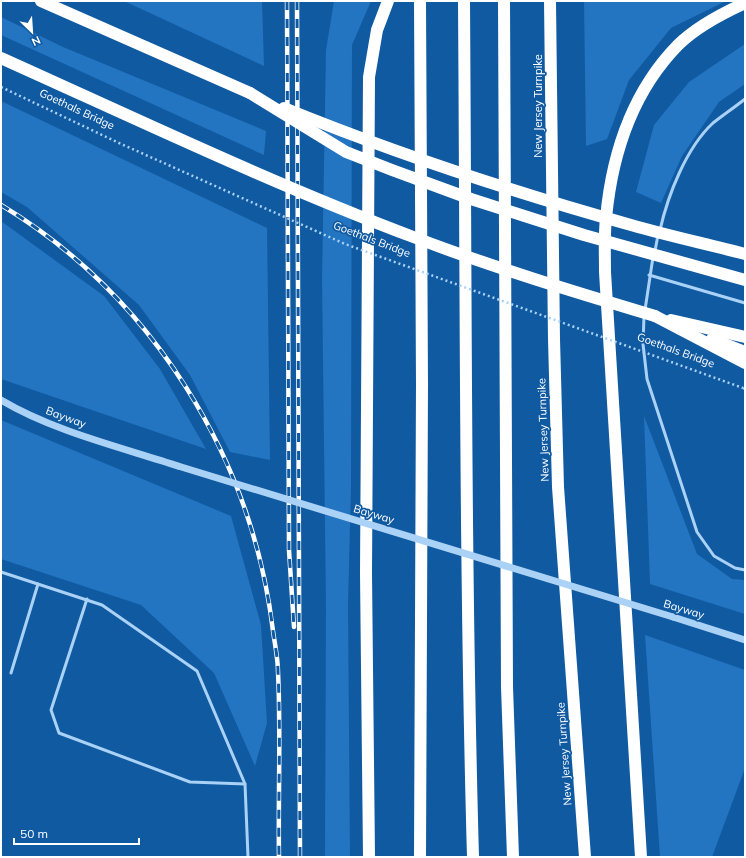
<svg xmlns="http://www.w3.org/2000/svg" width="746" height="858" font-family="Mulish,sans-serif">
<style>
.green{fill:#2374c1}
.lines{fill:none;stroke-linecap:round;stroke-linejoin:round}
.path{stroke:#aad1f6;stroke-width:2.5;stroke-dasharray:2 3;stroke-linecap:butt}
.service{stroke:#aad1f6;stroke-width:3}
.tertiary{stroke:#aad1f6;stroke-width:7}
.motorway{stroke:#fff;stroke-width:12}
.rail-casing{stroke:#fff;stroke-width:4.5}
.rail{stroke:#105aa2;stroke-width:3;stroke-dasharray:9;stroke-linecap:butt}
.path-bridge{stroke:#aad1f6;stroke-width:2.5;stroke-dasharray:2 3;stroke-linecap:butt}
.tertiary-bridge{stroke:#aad1f6;stroke-width:7}
.motorway-bridge{stroke:#fff;stroke-width:12}
.labels{text-anchor:middle;dominant-baseline:central;stroke-width:3.5;stroke-linejoin:round;paint-order:stroke}
.street-label{font-size:11px;fill:#fff;stroke:#105aa2}
</style>
<rect width="100%" height="100%" fill="#105aa2"/>
<g class="green">
<polygon points="124,1 262,1 264,66"/>
<polygon points="334,1 371,1 352,45 351,487 348,604 350,857 325,857 326,608 322,279 326,50"/>
<polygon points="584,1 726,1 671,28 629,80 607,139 586,146"/>
<polygon points="1,17 63,47 266,131 264,155 1,35"/>
<polygon points="745,44 745,84 719,102 682,156 661,203 636,192 654,125 689,82"/>
<polygon points="1,101 267,228 270,460 230,452 190,375 139,305 27,207 1,192"/>
<polygon points="1,221 104,296 160,369 206,449 1,379"/>
<polygon points="644,416 697,554 732,579 745,580 745,614 650,584"/>
<polygon points="1,420 231,516 261,625 267,723 255,766 214,673 141,605 1,559"/>
<polygon points="645,635 745,670 745,768 712,857 660,857"/>
</g>
<g class="lines">
<polyline class="path" points="743,388 745,389"/>
<g class="service">
<path d="M660,230C668,195 686,148 713,123C723,115 735,107 745,99"/>
<polyline points="655,251 658,235"/>
<polyline points="649,275 745,303"/>
<polyline points="645,310 653,257"/>
<polyline points="644,316 643,344 647,379 697,532 714,556 735,568 745,570"/>
<polyline points="1,572 102,605 197,671 245,784 248,857"/>
<polyline points="87,599 51,710 59,733 190,782 245,784"/>
<polyline points="11,673 38,584"/>
</g>
<g class="tertiary">
<path d="M1,400C53,431 120,447 178,466"/>
<polyline points="673,617 745,640"/>
</g>
<g class="motorway">
<polyline points="41,1 250,93"/>
<path d="M464,1C466,286 465,572 473,857"/>
<polyline points="504,1 507,687 513,857"/>
<polyline points="550,1 554,339 558,487 585,857"/>
<polyline points="655,316 745,363"/>
<polyline points="671,320 745,337"/>
<polyline points="712,339 745,352"/>
<polyline points="369,857 366,573 369,77 377,30 388,1"/>
<polyline points="420,857 422,384 420,1"/>
<path d="M641,857L605,272C605,254 604,236 606,218C612,154 633,91 678,45C696,27 723,13 745,3"/>
</g>
<g class="rail-casing">
<g id="rail">
<polyline points="287,1 289,550 294,627"/>
<polyline points="297,1 300,857"/>
<path d="M1,205C152,296 252,457 273,631C275,645 278,659 278,672C281,734 278,796 279,857"/>
</g>
</g>
<use href="#rail" class="rail"/>
<polyline class="path-bridge" points="1,87 119,143 345,244 743,388"/>
<polyline class="tertiary-bridge" points="178,466 673,617"/>
<g class="motorway-bridge">
<path d="M1,58C139,120 275,185 416,238C495,268 575,292 655,316"/>
<polyline points="250,93 346,152 392,170 471,199 584,235 745,280"/>
<path d="M284,108C397,154 513,192 631,225C669,236 707,244 745,254"/>
</g>
</g>
<g class="labels">
<g class="street-label">
<text transform="translate(538 106) rotate(-90)">New Jersey Turnpike</text>
<text transform="translate(77 109) rotate(25)">Goethals Bridge</text>
<text transform="translate(372 239) rotate(21)">Goethals Bridge</text>
<text transform="translate(676 350) rotate(20)">Goethals Bridge</text>
<text transform="translate(66 417) rotate(20)">Bayway</text>
<text transform="translate(543 430) rotate(-92)">New Jersey Turnpike</text>
<text transform="translate(374 514) rotate(17)">Bayway</text>
<text transform="translate(684 609) rotate(17)">Bayway</text>
<text transform="translate(564 754) rotate(-94)">New Jersey Turnpike</text>
</g>
</g>
<rect width="746" height="858" fill="none" stroke="#ffffff" stroke-width="4"/>
<g transform="translate(32 32) rotate(155)" stroke="#105aa2" stroke-width="3" paint-order="stroke">
<path d="M0-3L7 15L0 10L-7 15Z" fill="#ffffff"/>
<text y="-6" font-size="11" font-weight="bold" text-anchor="middle" fill="#ffffff">N</text>
</g>
<path d="M14 838v6h125v-6" fill="none" stroke="#ffffff" stroke-width="2"/>
<text x="20" y="838" font-size="12" fill="#ffffff" stroke="#105aa2" stroke-width="3" paint-order="stroke">50 m</text>
</svg>
